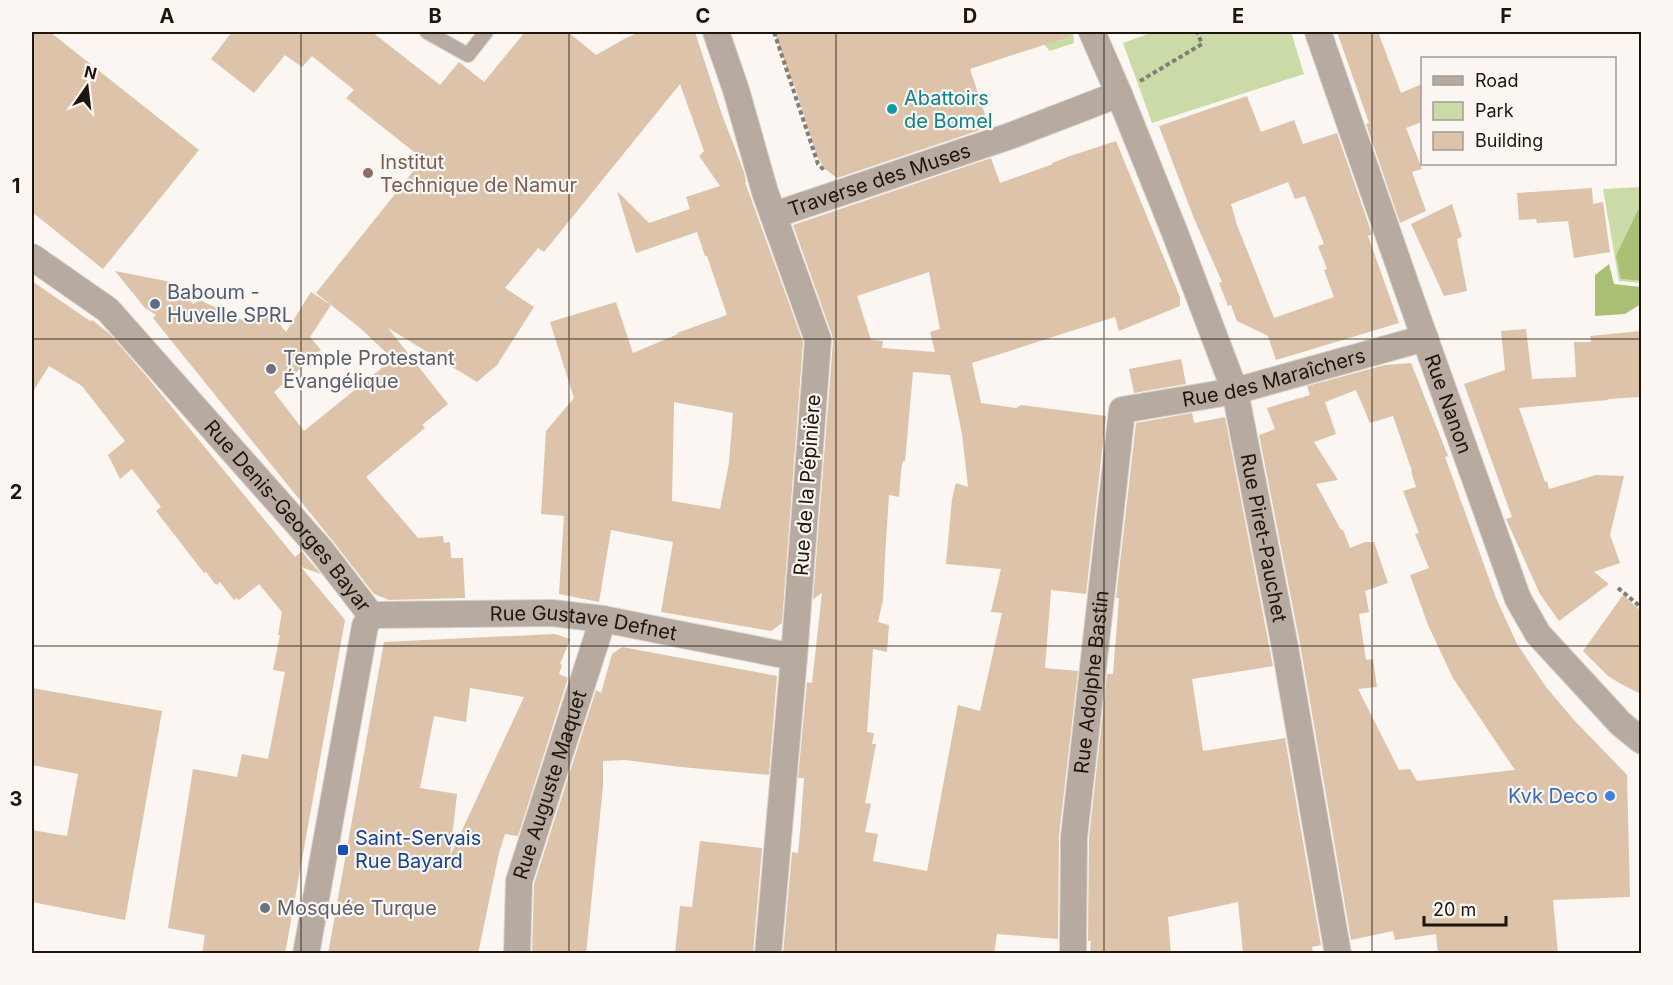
<svg xmlns="http://www.w3.org/2000/svg" width="1673" height="985" font-family="Inter,sans-serif">
<style>
.green{fill:#cbdba7}
.forest{fill:#aac075}
.building{fill:#dcc3a9;fill-rule:evenodd}
.lines{fill:none;stroke-linecap:round;stroke-linejoin:round}
.service-casing{stroke:#d8d2cc;stroke-width:16}
.minor-casing{stroke:#d8d2cc;stroke-width:28}
.path{stroke:#847d75;stroke-width:4;stroke-dasharray:4.5 3;stroke-linecap:butt}
.service{stroke:#b7aaa0;stroke-width:14}
.minor{stroke:#b7aaa0;stroke-width:26}
.grid{fill:none;stroke:#1e150c;stroke-width:1.5;stroke-opacity:0.55}
.culture-dot{fill:#0f9aa8;stroke:#fbf6f1;stroke-width:2}
.education-dot{fill:#8d6e63;stroke:#fbf6f1;stroke-width:2}
.service-dot{fill:#5c6f8a;stroke:#fbf6f1;stroke-width:2}
.worship-dot{fill:#6b7280;stroke:#fbf6f1;stroke-width:2}
.shop-dot{fill:#3f7fe0;stroke:#fbf6f1;stroke-width:2}
.transit-dot{fill:#1a4fb4;stroke:#fbf6f1;stroke-width:2}
.labels{text-anchor:middle;dominant-baseline:central;stroke-width:4.5;stroke-linejoin:round;paint-order:stroke}
.culture-label{font-size:20px;fill:#0d838f;stroke:#fbf6f1;text-anchor:start}
.education-label{font-size:20px;fill:#785e54;stroke:#fbf6f1;text-anchor:start}
.street-label{font-size:20px;fill:#1e150c;stroke:#fbf6f1}
.service-label{font-size:20px;fill:#4e5e75;stroke:#fbf6f1;text-anchor:start}
.worship-label{font-size:20px;fill:#5b616d;stroke:#fbf6f1;text-anchor:start}
.shop-label{font-size:20px;fill:#366cbe;stroke:#fbf6f1;text-anchor:end}
.transit-label{font-size:20px;fill:#164399;stroke:#fbf6f1;text-anchor:start}
.neatline{fill:none;stroke:#1e150c;stroke-width:2}
.grid-label{font-size:20px;text-anchor:middle;font-weight:bold;fill:#1e150c}
</style>
<rect width="100%" height="100%" fill="#fbf6f1"/>
<g class="green">
<path d="M1042,32H1073L1074,43L1050,51C1044,46 1041,40 1042,32Z"/>
<polygon points="1153,32 1291,32 1304,74 1152,123 1123,43"/>
<polygon points="1641,187 1641,210 1638,211 1621,279 1641,281 1641,283 1619,281 1603,189"/>
</g>
<g class="forest">
<polygon points="1638,210 1641,210 1641,281 1621,279 1616,256"/>
<polygon points="1609,264 1614,284 1641,287 1641,304 1625,314 1595,316 1595,275"/>
</g>
<g class="building">
<polygon points="32,32 50,32 199,150 103,269 32,212"/>
<path d="M232,32H372L440,85L459,62L484,82L525,32H568L596,55L626,38L640,32H695L721,112L744,172L746,182H745L803,342L782,623L771,631L661,612L673,542L611,530L599,602L559,594L564,516L541,514L546,431L574,398L550,322L616,302L633,353L678,334L677,333L727,315L707,256H705L697,232L636,253L617,191L649,223L690,209L686,197L720,186L699,156L704,151L680,84L544,252L538,248L505,288L534,307L497,365L477,382L388,328L448,404L422,425L425,428L366,477L418,538L443,536L444,543L450,542L451,558H463L465,598L389,600L374,594L332,540L153,318L156,315L144,307L115,271L176,283L193,304L200,300L248,323L251,317L265,306L286,332L311,292L331,305L310,337L321,350L274,392L304,431L393,359L360,328L316,293L423,159L346,98L354,90L312,56L302,67L285,55L254,93L211,59ZM674,402L733,413L729,463L720,509L672,501Z"/>
<polygon points="774,32 1070,32 1071,36 970,69 989,127 837,178 825,169 817,156 794,84 791,79"/>
<polygon points="1337,32 1378,32 1401,93 1422,84 1422,122 1406,128 1422,169 1412,172 1426,211 1400,223 1366,124 1369,123"/>
<path d="M1247,96L1261,132L1294,120L1303,144L1337,133L1372,234L1368,236L1399,323L1276,360L1268,336L1237,321L1231,305L1228,306L1219,283L1222,282L1193,216L1159,126ZM1288,182L1295,199L1305,196L1324,244L1318,246L1327,269L1324,270L1334,297L1274,318L1237,225L1231,204Z"/>
<path d="M1116,141L1180,297V306L1119,331L1115,317L972,363L981,403L1016,408L1021,405L1106,416L1086,594L1051,590L1045,668L1078,671L1059,835L1058,939L997,934L994,954H783L792,852L798,853L801,820L804,778H798L807,682L812,683L822,593L813,599L833,341L832,335L793,225L991,158L1000,183L1053,164L1052,163L1070,156ZM929,272L940,329L930,332L935,352L882,348L883,341L871,340L857,296ZM913,372L950,375L962,434L968,487L956,483L952,499L946,564L1001,569L991,612L1002,613L980,711L958,705L927,871L873,861L878,834L865,832L871,804L865,803L876,744H872L874,733L867,732L873,649L887,652L889,625L878,622L883,600L885,557L889,495L899,497L901,471L903,461H905Z"/>
<polygon points="1592,188 1593,204 1603,202 1610,252 1574,258 1568,221 1537,223 1536,219 1519,220 1517,193"/>
<polygon points="1452,204 1462,237 1457,239 1467,291 1444,296 1411,224"/>
<polygon points="32,281 90,321 92,320 110,334 143,372 295,557 302,551 308,559 321,574 301,567 345,620 285,954 202,954 205,935 168,928 193,769 237,777 242,754 268,759 285,672 273,670 280,635 278,635 282,612 259,584 239,600 237,598 234,600 220,582 216,585 206,572 204,573 156,511 161,507 132,469 120,479 108,455 125,441 82,386 49,366 32,393"/>
<polygon points="1526,329 1532,379 1576,377 1574,342 1591,342 1590,336 1641,331 1641,394 1640,394 1640,397 1608,399 1608,400 1519,408 1545,482 1547,481 1549,489 1596,475 1624,476 1610,535 1620,563 1594,572 1609,584 1559,621 1540,594 1506,519 1512,517 1464,384 1505,370 1501,331"/>
<polygon points="1181,359 1186,384 1134,393 1129,369"/>
<path d="M1411,363L1448,456L1445,457L1496,598L1517,644L1546,687L1573,719L1627,775L1630,897L1553,900L1558,954H1438L1436,934L1395,940L1393,931L1351,940L1300,644L1259,435L1275,429L1267,408L1310,395L1307,386L1385,365ZM1356,390L1370,423L1393,416L1412,471H1411L1416,487L1403,491L1419,533L1415,534L1429,568L1410,575L1428,625L1453,678L1515,770L1417,781L1410,769L1399,770L1358,689L1377,687L1373,659L1366,660L1359,614L1369,612L1365,591L1388,583L1374,542H1365L1350,548L1343,530H1341L1316,484L1338,480L1314,442L1336,434L1325,402Z"/>
<polygon points="1192,413 1194,423 1225,417 1273,666 1192,679 1203,751 1285,738 1321,945 1312,947 1313,954 1243,954 1238,902 1168,917 1171,954 1090,954 1091,941 1088,941 1089,838 1107,674 1113,674 1119,598 1116,598 1136,423"/>
<polygon points="1623,595 1641,611 1641,694 1621,684 1608,676 1583,651"/>
<path d="M555,634L570,639L560,664L562,665L559,674L568,678L518,836L505,834L499,853L478,954H328L384,642ZM470,688L524,697L450,856L457,794L420,788L434,716L466,722Z"/>
<polygon points="622,647 777,676 769,775 681,767 625,760 603,761 603,786 586,954 532,954 534,884 596,690 601,693 612,654"/>
<polygon points="32,688 162,711 125,920 32,902 32,830 67,836 78,774 32,765"/>
<polygon points="700,841 762,848 753,954 675,954 680,906 692,907"/>
</g>
<g class="lines">
<g class="service-casing">
<polyline id="service" points="427,32 468,55 486,32"/>
</g>
<g class="minor-casing">
<g id="minor">
<polyline points="716,32 736,90 765,192 818,340 794,657 768,954"/>
<path id="s1" d="M1092,32L1119,94L1175,233L1235,391L1285,647L1338,954"/>
<path id="s2" d="M1318,32L1408,291L1518,599L1538,634L1621,724L1642,741"/>
<path id="s3" d="M774,215L1010,136L1119,94"/>
<path id="s4" d="M32,257L108,310L320,549L371,615L365,626L306,954"/>
<path id="s5" d="M371,615L552,613L603,619L794,657"/>
<path id="s6" d="M517,954L519,881L603,619"/>
<path id="s7" d="M1073,954L1074,837L1122,410L1235,391L1425,338"/>
</g>
</g>
<g class="path">
<polyline points="774,32 818,164 825,171"/>
<polyline points="1140,81 1202,44 1197,32"/>
<polyline points="1618,588 1642,608"/>
</g>
<use href="#service" class="service"/>
<use href="#minor" class="minor"/>
</g>
<path class="grid" d="M301,32V954M569,32V954M836,32V954M1104,32V954M1372,32V954M32,339H1642M32,646H1642"/>
<circle class="culture-dot" cx="892" cy="109" r="6"/>
<circle class="education-dot" cx="368" cy="173" r="6"/>
<circle class="service-dot" cx="155" cy="304" r="6"/>
<g class="worship-dot">
<circle cx="271" cy="369" r="6"/>
<circle cx="265" cy="908" r="6"/>
</g>
<circle class="shop-dot" cx="1610" cy="796" r="6"/>
<rect class="transit-dot" x="337" y="844" width="12" height="12" rx="3"/>
<g class="labels">
<g class="culture-label">
<text x="904" y="98">Abattoirs<tspan x="904" dy="23">de Bomel</tspan></text>
</g>
<g class="education-label">
<text x="380" y="162">Institut<tspan x="380" dy="23">Technique de Namur</tspan></text>
</g>
<g class="street-label">
<text stroke="none"><textPath href="#s3" startOffset="111">Traverse des Muses</textPath></text>
<text stroke="none"><textPath href="#s7" startOffset="702">Rue des Maraîchers</textPath></text>
<text stroke="none"><textPath href="#s2" startOffset="394">Rue Nanon</textPath></text>
<text transform="translate(807 485) rotate(-86)">Rue de la Pépinière</text>
<text stroke="none"><textPath href="#s4" startOffset="366">Rue Denis-Georges Bayar</textPath></text>
<text stroke="none"><textPath href="#s1" startOffset="536">Rue Piret-Pauchet</textPath></text>
<text stroke="none"><textPath href="#s5" startOffset="213">Rue Gustave Defnet</textPath></text>
<text stroke="none"><textPath href="#s7" startOffset="273">Rue Adolphe Bastin</textPath></text>
<text stroke="none"><textPath href="#s6" startOffset="174">Rue Auguste Maquet</textPath></text>
</g>
<g class="service-label">
<text x="167" y="292">Baboum -<tspan x="167" dy="23">Huvelle SPRL</tspan></text>
</g>
<g class="worship-label">
<text x="283" y="358">Temple Protestant<tspan x="283" dy="23">Évangélique</tspan></text>
<text x="277" y="908">Mosquée Turque</text>
</g>
<g class="shop-label">
<text x="1598" y="796">Kvk Deco</text>
</g>
<g class="transit-label">
<text x="355" y="838">Saint-Servais<tspan x="355" dy="23">Rue Bayard</tspan></text>
</g>
</g>
<rect width="1673" height="985" fill="none" stroke="#fbf6f1" stroke-width="66"/>
<rect x="1421" y="57" width="195" height="108" fill="#fbf6f1" stroke="#a39c95" stroke-width="1.5"/>
<rect x="1433" y="76" width="30" height="9" fill="#b7aaa0" stroke="#a39c95" stroke-width="1.5"/>
<text x="1475" y="87" font-size="18" fill="#1e150c">Road</text>
<rect x="1433" y="102" width="30" height="18" fill="#cbdba7" stroke="#a39c95" stroke-width="1.5"/>
<text x="1475" y="117" font-size="18" fill="#1e150c">Park</text>
<rect x="1433" y="132" width="30" height="18" fill="#dcc3a9" stroke="#a39c95" stroke-width="1.5"/>
<text x="1475" y="147" font-size="18" fill="#1e150c">Building</text>
<g transform="translate(87 87) rotate(14)" stroke="#fbf6f1" stroke-width="4.5" paint-order="stroke">
<path d="M0-4.5L10 22L0 15L-10 22Z" fill="#1e150c"/>
<text y="-9" font-size="16" font-weight="bold" text-anchor="middle" fill="#1e150c">N</text>
</g>
<path d="M1424 916v9h82v-9" fill="none" stroke="#1e150c" stroke-width="3"/>
<text x="1433" y="916" font-size="18" fill="#1e150c" stroke="#fbf6f1" stroke-width="4.5" paint-order="stroke">20 m</text>
<rect x="33" y="33" width="1607" height="919" class="neatline"/>
<g class="grid-label">
<text x="167" y="23">A</text>
<text x="435" y="23">B</text>
<text x="703" y="23">C</text>
<text x="970" y="23">D</text>
<text x="1238" y="23">E</text>
<text x="1506" y="23">F</text>
<text x="16" y="193">1</text>
<text x="16" y="499">2</text>
<text x="16" y="806">3</text>
</g>
</svg>
